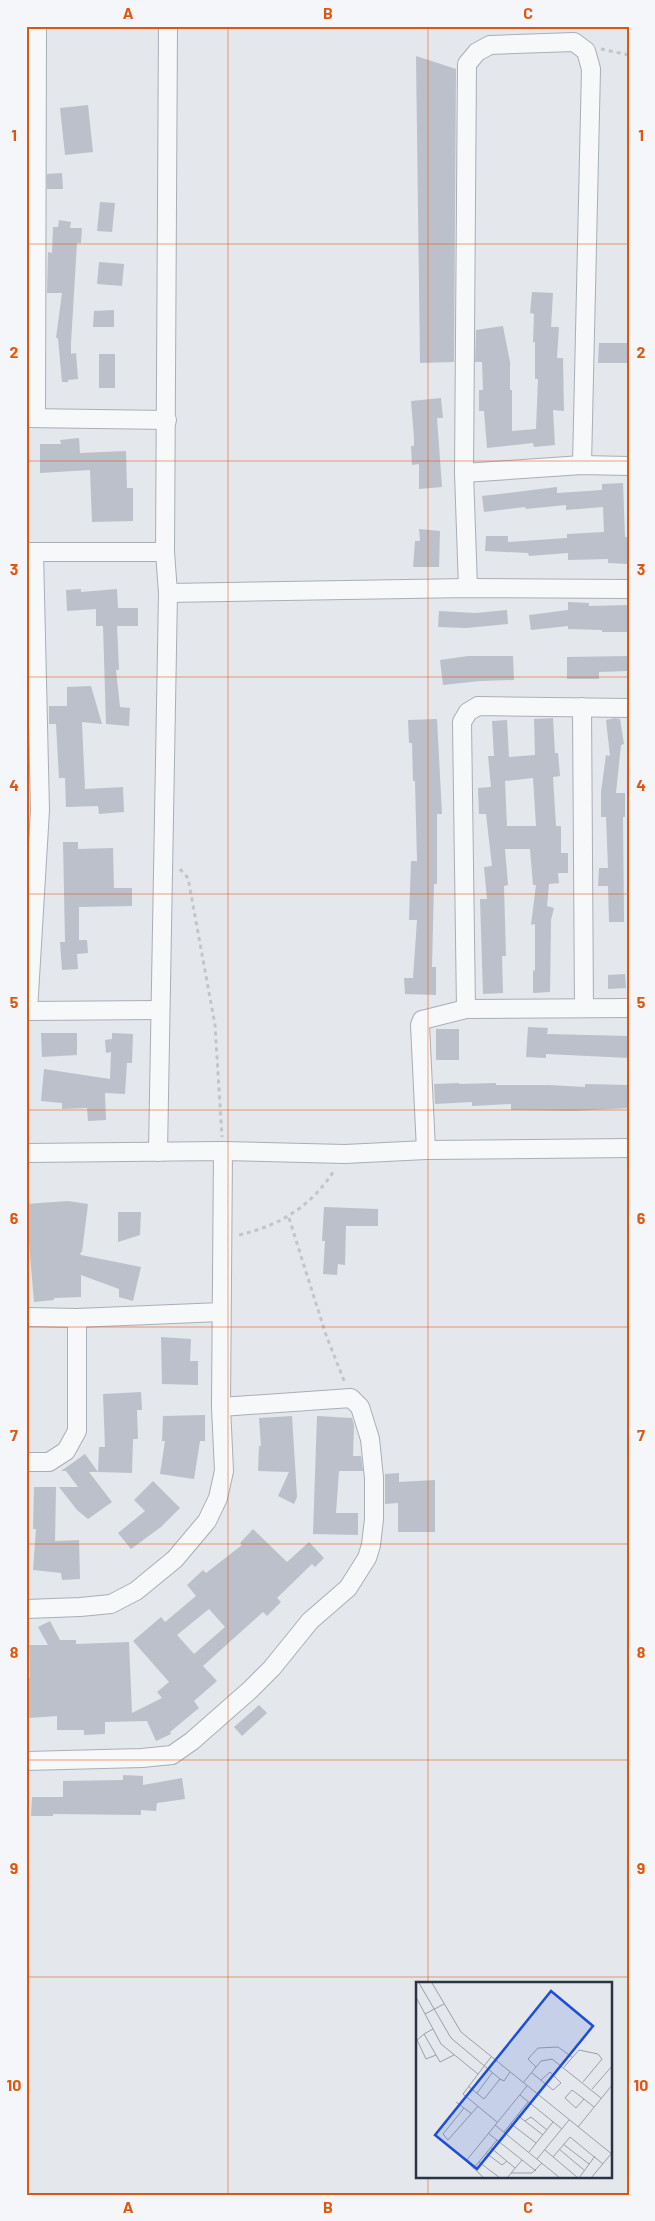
<svg xmlns="http://www.w3.org/2000/svg" width="655" height="2221" font-family="Barlow,sans-serif">
<style>
.building{fill:#bbc0ca;fill-rule:evenodd}
.lines{fill:none;stroke-linecap:round;stroke-linejoin:round}
.minor-casing{stroke:#a9aeb7;stroke-width:20}
.path{stroke:#c2c5cb;stroke-width:3;stroke-dasharray:4 4;stroke-linecap:butt}
.minor{stroke:#f7f8fa;stroke-width:18}
.grid{fill:none;stroke:#df570f;stroke-width:1;stroke-opacity:0.55}
.inset-road{fill:none;stroke:#9a9fa9;stroke-width:1}
.view{fill:#1d4ed8;fill-opacity:0.15;stroke:#1d4ed8;stroke-width:2.5}
.inset-edge{fill:none;stroke:#2b3445;stroke-width:2.5}
.neatline{fill:none;stroke:#df570f;stroke-width:2}
.grid-label{font-size:16px;text-anchor:middle;font-weight:bold;fill:#df570f}
</style>
<rect width="100%" height="100%" fill="#e4e7ec"/>
<g class="building">
<polygon points="416,56 456,69 454,362 420,363"/>
<polygon points="88,105 93,152 65,155 60,108"/>
<polygon points="62,173 63,189 47,189 47,174"/>
<polygon points="100,202 115,203 112,232 97,231"/>
<polygon points="59,220 71,222 70,228 82,228 81,243 77,243 71,343 71,354 76,353 78,379 68,380 68,382 62,382 58,338 56,338 62,293 47,293 48,252 52,253 53,227 58,227"/>
<polygon points="99,262 124,264 122,286 97,284"/>
<polygon points="532,292 553,293 551,327 559,327 557,358 563,358 564,411 553,410 555,445 534,447 533,443 487,448 484,411 479,411 479,390 483,390 482,362 475,362 476,330 503,326 510,362 510,390 512,390 512,431 536,429 538,379 535,379 535,342 533,342 534,314 530,313"/>
<polygon points="114,310 114,327 93,327 94,311"/>
<polygon points="599,343 629,343 629,363 598,363"/>
<rect x="99" y="354" width="16" height="34"/>
<polygon points="441,398 443,418 437,418 442,487 419,489 419,464 412,465 411,446 414,446 414,438 411,401"/>
<polygon points="79,438 80,453 126,451 127,488 133,488 133,521 92,522 90,470 40,473 40,444 61,444 60,440"/>
<polygon points="623,483 625,537 629,537 628,564 608,563 608,559 568,560 568,553 529,556 528,553 485,551 486,536 508,536 508,542 567,538 567,534 604,532 603,507 566,510 566,505 526,509 525,507 484,512 482,496 557,487 557,493 602,490 602,484"/>
<polygon points="419,529 440,531 439,567 413,567 415,541 420,541"/>
<polygon points="81,589 81,592 117,589 118,608 138,608 138,626 117,626 119,670 116,670 120,707 130,708 129,726 106,724 103,626 96,626 96,609 67,611 66,590"/>
<polygon points="568,602 589,603 589,606 629,605 629,632 602,632 602,630 568,629 568,626 531,630 529,615 568,610"/>
<polygon points="507,610 508,624 466,628 438,627 439,611 475,613"/>
<polygon points="513,656 514,680 480,681 443,685 440,660 468,656"/>
<polygon points="629,656 629,671 599,672 599,679 567,679 567,657"/>
<polygon points="91,686 102,724 82,722 85,789 123,787 124,812 99,814 98,806 66,807 65,778 59,778 56,724 49,724 49,706 67,706 67,687"/>
<path d="M553,718L555,753H558L560,776L553,777L556,826H561V853H568V873H558L559,883L549,884L547,906L554,908L551,920L550,992L533,993V971L535,970V924L531,925L536,885H533L530,849H505L508,885L504,886L506,956H502L503,993L483,994L480,899H487L484,867L492,866L486,814H479L478,788L491,787L488,756H494L492,721L507,720L509,757L535,755L534,719ZM533,778L536,826H507L505,781Z"/>
<polygon points="615,718 620,719 624,744 621,745 616,793 625,793 625,817 623,817 624,922 609,922 608,886 598,886 599,868 608,868 606,817 601,817 601,792 606,755 610,756 606,720"/>
<polygon points="437,719 442,814 437,814 437,884 434,884 432,967 436,967 436,995 405,994 404,978 413,978 417,920 409,920 411,861 417,861 415,781 413,781 412,743 409,743 408,720"/>
<polygon points="63,842 78,842 78,849 113,848 114,888 132,888 132,906 79,907 79,940 87,940 88,953 77,954 78,969 62,970 60,942 65,942"/>
<polygon points="625,974 626,988 608,989 608,975"/>
<polygon points="528,1027 548,1028 547,1034 629,1036 629,1058 546,1054 546,1058 526,1057"/>
<rect x="436" y="1029" width="23" height="31"/>
<polygon points="41,1033 77,1033 77,1055 42,1057"/>
<polygon points="112,1033 133,1034 132,1063 127,1063 125,1094 105,1093 106,1120 88,1121 87,1108 62,1109 62,1103 41,1101 44,1069 110,1079 111,1052 106,1053 105,1040 112,1039"/>
<polygon points="459,1083 459,1084 496,1083 496,1085 548,1085 585,1087 585,1084 629,1085 629,1108 574,1111 511,1110 511,1104 472,1106 472,1102 435,1104 434,1084"/>
<polygon points="68,1201 88,1204 82,1252 80,1253 81,1255 141,1267 133,1301 119,1297 119,1289 81,1275 81,1297 54,1298 54,1300 34,1302 29,1243 26,1244 26,1204"/>
<polygon points="324,1207 378,1209 378,1226 346,1226 345,1265 338,1264 337,1275 323,1274 325,1241 322,1241"/>
<polygon points="118,1212 141,1212 140,1235 118,1242"/>
<polygon points="161,1337 191,1339 190,1361 198,1361 198,1385 162,1384"/>
<polygon points="141,1392 142,1410 137,1410 138,1439 133,1439 132,1473 98,1472 99,1447 105,1447 103,1394"/>
<polygon points="205,1415 205,1441 200,1441 194,1479 160,1474 165,1441 162,1441 163,1416"/>
<polygon points="292,1416 297,1497 294,1504 278,1496 289,1472 258,1471 259,1446 261,1446 259,1418"/>
<polygon points="317,1416 352,1418 354,1425 353,1456 361,1456 363,1471 339,1471 336,1513 358,1513 358,1535 313,1534"/>
<polygon points="85,1454 98,1472 89,1472 112,1502 88,1519 77,1510 59,1487 78,1487 66,1471 61,1471"/>
<polygon points="399,1473 399,1482 435,1480 435,1532 398,1532 398,1503 385,1504 385,1474"/>
<polygon points="153,1481 180,1508 161,1527 131,1549 118,1533 145,1511 134,1500"/>
<polygon points="34,1487 56,1487 55,1541 79,1540 80,1579 62,1580 61,1573 33,1570 36,1529 33,1529"/>
<path d="M253,1529L287,1562L309,1542L324,1558L315,1567L312,1564L277,1598L281,1602L267,1616L263,1612L203,1666L217,1681L194,1701L199,1708L170,1732L171,1734L156,1741L147,1721L105,1722V1734L84,1735V1730H57V1716L28,1718L26,1679L30,1678L29,1645H48L38,1627L50,1621L60,1640H76V1644L129,1642L132,1713L162,1698L157,1692L169,1682L133,1641L161,1617L165,1622L196,1596L187,1585L203,1570L206,1573L242,1545L240,1543ZM209,1609L225,1627L194,1654L177,1635Z"/>
<polygon points="259,1705 267,1713 242,1736 234,1727"/>
<polygon points="123,1775 143,1776 143,1785 182,1778 185,1799 157,1803 156,1811 141,1810 141,1815 53,1814 53,1816 31,1816 32,1797 63,1797 63,1781 123,1780"/>
</g>
<g class="lines">
<g class="minor-casing">
<g id="minor">
<polyline points="26,418 167,420"/>
<polyline points="36,418 37,26"/>
<polyline points="464,473 582,465 629,466"/>
<polyline points="26,552 165,552"/>
<polyline points="468,588 464,473 467,64 477,52 490,45 574,42 586,51 591,69 582,465"/>
<polyline points="168,593 468,588 629,589"/>
<polyline points="582,707 584,1008"/>
<polyline points="466,1009 462,722 468,712 478,706 629,708"/>
<polyline points="26,1011 160,1010"/>
<polyline points="28,1011 40,810 34,552"/>
<polyline points="426,1150 420,1025 422,1020 466,1009 629,1008"/>
<polyline points="158,1152 168,593 165,552 168,26"/>
<polyline points="26,1153 223,1151 345,1154 426,1150 629,1148"/>
<polyline points="26,1317 77,1318 221,1312"/>
<polyline points="26,1462 49,1462 66,1451 77,1431 77,1318"/>
<polyline points="26,1609 80,1607 111,1604 136,1591 175,1559 207,1521 218,1498 224,1471 221,1407 223,1151"/>
<polyline points="26,1761 142,1758 172,1755 192,1741 250,1690 272,1668 310,1621 348,1588 367,1558 371,1545 374,1519 374,1478 370,1439 360,1407 351,1398 221,1407"/>
</g>
</g>
<g class="path">
<polyline points="601,49 629,55"/>
<polyline points="180,869 188,878 215,1025 222,1137"/>
<polyline points="289,1218 326,1335 345,1383"/>
<path d="M239,1235C281,1225 312,1206 335,1169"/>
</g>
<use href="#minor" class="minor"/>
</g>
<path class="grid" d="M228,26V2195M428,26V1984M26,244H629M26,461H629M26,677H629M26,894H629M26,1110H629M26,1327H629M26,1544H629M26,1760H629M26,1977H629M428,2177V2195"/>
<g transform="translate(416 1982)">
<rect width="196" height="196" fill="#e4e7ec"/>
<path class="inset-road" d="M3,1L35,56L84,97L88,99L94,90M16,1L45,50L197,173M0,15L25,62L62,92M9,32L28,22M17,47L8,52L24,80L38,73M8,52L1,58L10,77L20,73M75,75L47,112L81,140M120,85L112,77L122,66L142,65L156,75M148,85L163,68L182,72L186,77L167,100M116,91L137,108L145,101L134,90L125,98M107,101L125,79L136,77L185,116M52,104L68,117L84,97M176,107L197,83M61,111L76,91M104,113L146,147M168,117L160,126L149,116L156,108L168,117L178,125M40,120L56,132M48,126L27,152L32,158L62,124M101,133L127,153M109,139L115,135L131,148M94,141L120,161M79,143L144,196M162,145L197,102M88,150L112,120M72,151L120,189M147,162L173,182M75,166L99,186M143,167L168,188M129,168L162,196M113,170L137,140M70,171L86,183L91,179M137,175L154,155L187,182M121,177L153,138M63,180L84,196M57,187L81,158M95,191H116L126,181M68,196L50,179L111,104M91,196L106,178M163,196L179,174M175,196L195,172"/>
<path class="view" d="M135,9L177,44L61,187L19,153Z"/>
<rect width="196" height="196" class="inset-edge"/>
</g>
<rect width="655" height="2221" fill="none" stroke="#f4f6f9" stroke-width="55"/>
<rect x="28" y="28" width="600" height="2166" class="neatline"/>
<g class="grid-label">
<text x="128" y="19">A</text>
<text x="328" y="19">B</text>
<text x="528" y="19">C</text>
<text x="14" y="141">1</text>
<text x="641" y="141">1</text>
<text x="14" y="358">2</text>
<text x="641" y="358">2</text>
<text x="14" y="575">3</text>
<text x="641" y="575">3</text>
<text x="14" y="791">4</text>
<text x="641" y="791">4</text>
<text x="14" y="1008">5</text>
<text x="641" y="1008">5</text>
<text x="14" y="1224">6</text>
<text x="641" y="1224">6</text>
<text x="14" y="1441">7</text>
<text x="641" y="1441">7</text>
<text x="14" y="1658">8</text>
<text x="641" y="1658">8</text>
<text x="14" y="1874">9</text>
<text x="641" y="1874">9</text>
<text x="14" y="2091">10</text>
<text x="641" y="2091">10</text>
<text x="128" y="2213">A</text>
<text x="328" y="2213">B</text>
<text x="528" y="2213">C</text>
</g>
</svg>
